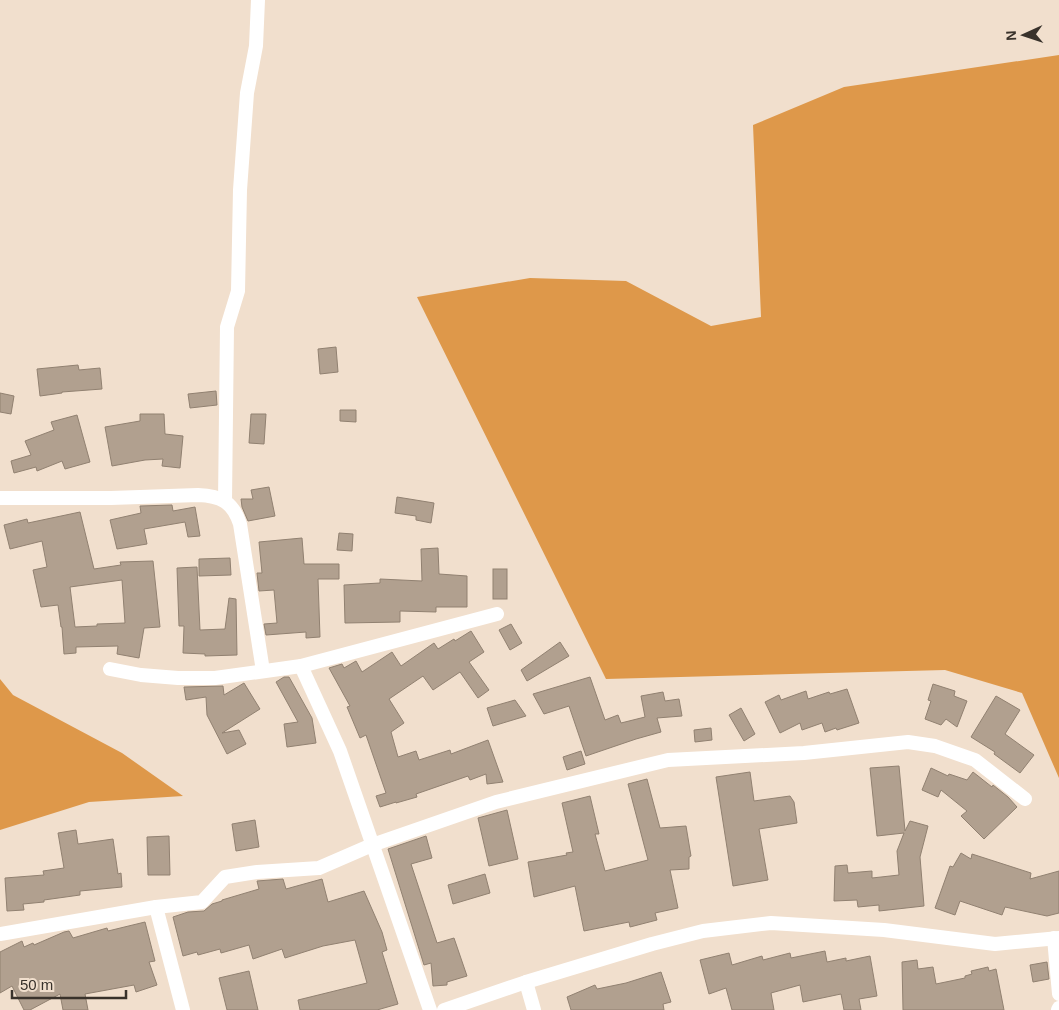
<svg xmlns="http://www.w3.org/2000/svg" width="1059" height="1010" font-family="Helvetica,sans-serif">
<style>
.forest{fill:#de984a}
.building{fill:#b1a08f;stroke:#918171;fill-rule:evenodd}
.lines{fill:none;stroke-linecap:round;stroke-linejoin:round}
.street{stroke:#fff;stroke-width:14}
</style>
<rect width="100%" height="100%" fill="#f1dfcd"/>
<g class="forest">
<polygon points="1059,55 1059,778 1022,693 945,670 606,679 417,297 530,278 626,281 711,326 761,317 753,125 844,87"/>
<polygon points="0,679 13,695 122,753 183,796 89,802 0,830"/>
</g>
<g class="building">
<polygon points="336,347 338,372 320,374 318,349"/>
<polygon points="78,365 79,370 100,368 102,389 62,392 62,393 40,396 37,369"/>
<polygon points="216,391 217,405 190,408 188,394"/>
<polygon points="0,393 14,396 11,414 0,412"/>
<polygon points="340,410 356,410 356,422 340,421"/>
<polygon points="140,414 164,414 165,434 183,436 180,468 162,466 163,459 145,460 112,466 105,427 140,421"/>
<polygon points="251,414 266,414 264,444 249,443"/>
<polygon points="77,415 90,462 65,469 62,461 37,471 36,467 14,473 11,461 31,455 25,441 54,430 51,422"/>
<polygon points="269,487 275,516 248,521 242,507 241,499 253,499 251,490"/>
<polygon points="397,497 434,503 431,523 416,520 416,516 395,513"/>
<polygon points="172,505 173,511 195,507 200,536 188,537 185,522 144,529 147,544 117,549 110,520 141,513 140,506"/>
<path d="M80,512L94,569L121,565L120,562L153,561L160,627L144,628L139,658L117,654L118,646L76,647V653L64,654L62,627H61L58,605L41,607L33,570L47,567L42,541L10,549L4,525L27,519L28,523ZM122,580L125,623L97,624V626L75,627L70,587Z"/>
<polygon points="339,533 353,534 352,551 337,550"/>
<polygon points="302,538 304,564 339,564 339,579 318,579 320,637 306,638 306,632 266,635 264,624 277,623 274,590 259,591 257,573 262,573 259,542"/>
<polygon points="438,548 439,574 467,576 467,607 436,607 436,612 400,611 400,622 345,623 344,585 380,583 380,579 422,581 421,549"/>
<polygon points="230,558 231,575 199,576 199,559"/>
<polygon points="197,567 200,630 225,629 229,598 236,599 237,655 205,656 205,654 183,653 184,626 179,626 177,568"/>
<rect x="493" y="569" width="14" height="30"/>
<polygon points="511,624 522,643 510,650 499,630"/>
<polygon points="471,631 484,652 469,662 489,690 478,698 460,672 433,690 423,676 389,699 404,723 391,732 398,757 416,751 419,760 450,750 451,754 488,740 503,782 487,784 486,774 470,780 468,776 416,794 417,797 396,803 396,802 380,807 376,796 386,793 366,735 360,738 347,707 350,706 329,668 342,664 344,668 356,661 362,672 392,652 401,666 434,643 438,649 454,639 455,641"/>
<polygon points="560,642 569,656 527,681 521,670"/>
<polygon points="284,677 289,677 312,718 316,743 287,747 284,724 298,722 276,682"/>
<polygon points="590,677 605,720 618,715 621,723 645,717 641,696 663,692 665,701 679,699 682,716 657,718 661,732 636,739 586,756 569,706 544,714 533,694"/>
<polygon points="244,683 260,709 222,733 239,730 246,744 227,754 207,715 206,697 186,700 184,687 223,686 224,695"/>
<polygon points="933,684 955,691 954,696 967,701 957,727 946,719 941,725 925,719 931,701 928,700"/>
<polygon points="847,689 859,723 837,730 836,728 825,732 822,723 802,730 800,723 780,733 765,702 779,695 781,700 806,691 808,699 829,692 830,694"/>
<polygon points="996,696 1020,710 1005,734 1034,755 1020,773 994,754 995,752 971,737"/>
<polygon points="515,700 526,716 493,726 487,708"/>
<polygon points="741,708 755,734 744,741 729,715"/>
<polygon points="711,728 712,740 695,742 694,730"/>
<polygon points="581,751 585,764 567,770 563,757"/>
<polygon points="899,766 905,831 910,821 928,826 920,857 924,906 879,911 879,905 858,907 857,900 834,901 835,866 847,865 848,873 872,871 872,878 899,875 897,851 904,833 877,836 870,768"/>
<polygon points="931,768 948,776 949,774 967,780 973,772 992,787 993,785 1008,797 1017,807 984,839 961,816 967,811 941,790 938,797 922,790"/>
<polygon points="750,772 754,801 790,796 794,802 797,823 759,829 768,880 733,886 716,777"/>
<polygon points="647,779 660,828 686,826 691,856 689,857 689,869 670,870 678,908 655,913 657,920 630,927 629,922 584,931 575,886 534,897 528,862 567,855 566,853 573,852 562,803 590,796 599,834 595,834 605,871 648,860 628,784"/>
<polygon points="507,810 518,859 489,866 478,818"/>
<polygon points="255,820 259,847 236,851 232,824"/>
<polygon points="76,830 78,844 113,839 118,874 121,873 122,887 80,891 80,895 44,900 44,902 23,904 24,910 7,911 5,878 44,875 43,871 64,868 58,833"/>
<polygon points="169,836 170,875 148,875 147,837"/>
<polygon points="426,836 432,858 411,864 437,943 454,938 467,976 447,982 447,985 433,986 431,963 424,965 388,849"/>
<polygon points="961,853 971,859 972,854 1031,873 1030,879 1059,871 1059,913 1047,916 1005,907 1002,915 960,901 955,915 935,908 950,866 953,867"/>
<polygon points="485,874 490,893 453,904 448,885"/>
<polygon points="283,879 286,889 322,879 328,902 364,891 382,932 387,950 382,952 398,1004 377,1010 300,1010 298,1000 367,983 355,940 323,946 285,958 282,949 253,959 249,945 221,953 220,949 198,955 197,952 183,956 173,917 188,912 204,911 212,904 222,901 222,900 259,889 257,881"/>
<polygon points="145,922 155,961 149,962 157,985 136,992 134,985 85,994 88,1010 63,1010 60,994 30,1010 24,1010 12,986 0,993 0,952 22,941 24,947 33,943 34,945 64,932 69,931 73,938 107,928 108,931"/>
<polygon points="825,951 827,962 846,958 846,961 870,956 877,996 859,999 861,1010 844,1010 841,994 803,1002 800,985 771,993 774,1010 732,1010 726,988 709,994 700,960 729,953 732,965 762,956 763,960 790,953 791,958"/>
<polygon points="917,960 918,969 933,967 936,984 965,978 965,976 972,974 971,971 988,967 989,971 996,969 1004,1010 903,1010 902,962"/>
<polygon points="1047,962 1049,979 1033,982 1030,965"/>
<polygon points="249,971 258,1010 227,1010 219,978"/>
<polygon points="661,972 671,1002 663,1004 664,1010 571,1010 567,997 595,985 597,989 626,983"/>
</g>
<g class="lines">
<g class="street">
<path d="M0,498H111L198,495C221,496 233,502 240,524L263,671"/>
<polyline points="225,501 227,327 238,291 240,190 247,93 256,46 258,0"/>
<polyline points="301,666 340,751 430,1010"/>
<polyline points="110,669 141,675 178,678 215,678 301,666 497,614"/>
<polyline points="156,907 183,1010"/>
<polyline points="0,934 156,907 202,902 225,877 257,872 319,868 372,845 496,802 668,760 804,753 908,742 935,746 975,760 1025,799"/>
<polyline points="1054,938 1059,994"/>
<polyline points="526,982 534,1010"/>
<polyline points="444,1010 526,982 652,944 703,931 771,923 884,930 995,944 1059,938"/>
<polyline points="1058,1010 1059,1008"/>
</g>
</g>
<g transform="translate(1024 35) rotate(267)" stroke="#f1dfcd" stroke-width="4" paint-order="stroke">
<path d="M0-4L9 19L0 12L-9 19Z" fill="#39322b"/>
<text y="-8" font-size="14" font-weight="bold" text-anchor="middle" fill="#39322b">N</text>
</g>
<path d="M12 990v8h114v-8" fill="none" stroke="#39322b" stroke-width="2.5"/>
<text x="20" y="990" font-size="15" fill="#39322b" stroke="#f1dfcd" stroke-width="4" paint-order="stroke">50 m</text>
</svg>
